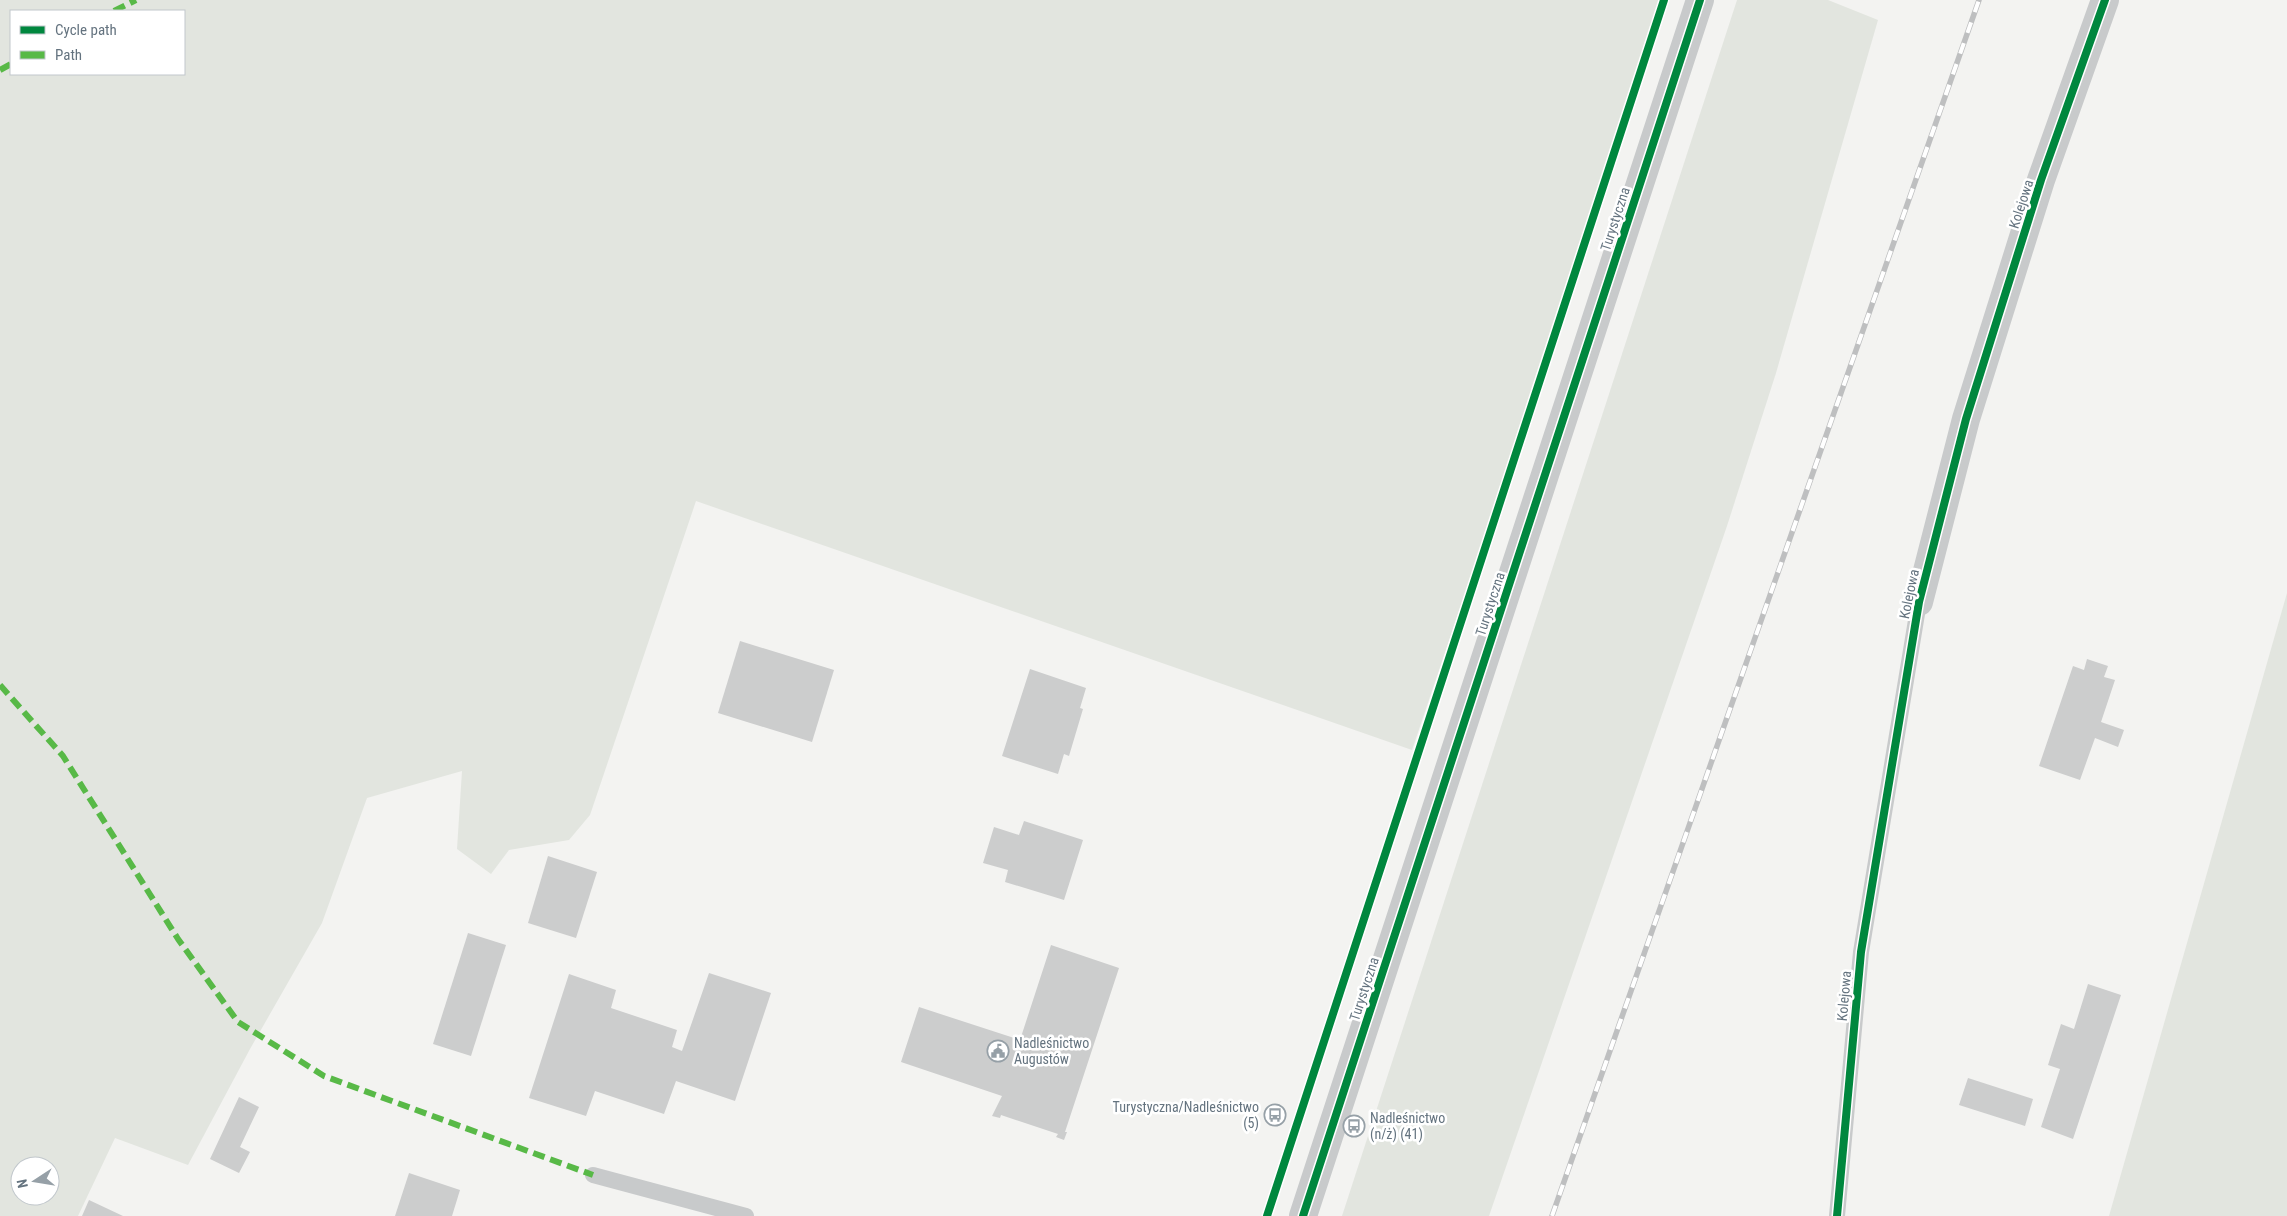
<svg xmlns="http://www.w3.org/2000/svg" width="2287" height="1216" font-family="'Roboto Condensed',sans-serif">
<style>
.green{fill:#e2e5df;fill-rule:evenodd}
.building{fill:#cccdcd}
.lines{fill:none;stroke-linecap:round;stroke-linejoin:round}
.lane{stroke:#c8cacb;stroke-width:16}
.street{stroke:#c8cacb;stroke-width:28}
.rail-casing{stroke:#bebfc0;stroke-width:5.5}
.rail{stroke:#fff;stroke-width:4;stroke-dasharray:11;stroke-linecap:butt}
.quiet{stroke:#58b947;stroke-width:6;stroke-dasharray:12 6;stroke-linecap:butt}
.cycleway-casing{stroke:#fff;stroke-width:11}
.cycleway{stroke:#00873e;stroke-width:8}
.labels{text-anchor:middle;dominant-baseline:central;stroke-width:5;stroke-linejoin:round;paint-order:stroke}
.street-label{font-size:14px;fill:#64737f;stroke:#fff}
.poi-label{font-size:14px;fill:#64737f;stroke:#fff;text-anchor:start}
</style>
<rect width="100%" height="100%" fill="#f3f3f1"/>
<g class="green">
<path d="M0,0H1666L1412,750L696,501L590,815L569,840L509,850L491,874L457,849L462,771L367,798L322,923L250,1049L188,1165L115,1138L78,1216H0ZM11,11H184V74H11ZM20,1166H50V1196H20Z"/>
<polygon points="1737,0 1828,0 1878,20 1776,373 1727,526 1489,1216 1342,1216"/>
<polygon points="2287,593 2287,1216 2109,1216"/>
</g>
<g class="building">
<polygon points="740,641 834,670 812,742 718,713"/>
<polygon points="2087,659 2108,666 2104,677 2115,680 2101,722 2124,730 2118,747 2095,738 2080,780 2039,766 2073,666 2084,670"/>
<polygon points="1030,669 1086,688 1080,708 1083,709 1069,756 1064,754 1058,774 1002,756"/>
<polygon points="1024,821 1083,840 1064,900 1005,882 1008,870 983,863 994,827 1019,835"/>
<polygon points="548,856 597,872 576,938 528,923"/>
<polygon points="468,933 506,945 471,1056 433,1044"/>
<polygon points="1051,945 1119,968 1065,1132 1067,1132 1064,1140 1056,1137 1058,1134 1001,1115 1000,1118 992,1116 1002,1096 901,1062 919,1007 1020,1040"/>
<polygon points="709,973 771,993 735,1101 676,1081 664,1114 595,1091 586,1116 529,1098 569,974 616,990 611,1008 677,1030 672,1047 682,1051"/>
<polygon points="2088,984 2121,995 2073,1139 2041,1127 2060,1069 2048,1065 2061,1024 2074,1029"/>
<polygon points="1968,1078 2033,1099 2025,1126 1959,1105"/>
<polygon points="239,1097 259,1107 240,1147 250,1152 239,1173 210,1159"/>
<polygon points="409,1173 460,1190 452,1216 395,1216"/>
<polygon points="89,1200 123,1216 82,1216"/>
</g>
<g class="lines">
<g class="lane">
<polyline points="593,1175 746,1216"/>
<polyline points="1837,1216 1861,952 1919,602"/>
</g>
<g class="street">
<polyline points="1919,602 1966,419 2041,180 2105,0"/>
<polyline points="1303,1216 1700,0"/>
</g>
<g class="rail-casing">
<polyline id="rail" points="1552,1216 1979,0"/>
</g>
<use href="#rail" class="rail"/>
<g class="quiet">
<polyline points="114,11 136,0"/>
<polyline points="0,70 11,64"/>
<polyline points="0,685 63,756 178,939 238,1022 324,1076 593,1175"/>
</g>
<g class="cycleway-casing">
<g id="cycleway">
<polyline points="1267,1216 1664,0"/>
<polyline points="1303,1216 1700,0"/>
<polyline points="1837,1216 1861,952 1919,602 1966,419 2041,180 2105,0"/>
</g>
</g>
<use href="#cycleway" class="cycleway"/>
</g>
<defs>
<g id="civic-ring" transform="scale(1.125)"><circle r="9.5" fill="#fff" stroke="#96a0a7" stroke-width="1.5"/><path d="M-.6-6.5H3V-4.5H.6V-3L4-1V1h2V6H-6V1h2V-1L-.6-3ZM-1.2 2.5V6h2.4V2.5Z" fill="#96a0a7"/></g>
<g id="bus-ring" transform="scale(1.125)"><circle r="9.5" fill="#fff" stroke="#96a0a7" stroke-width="1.5"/><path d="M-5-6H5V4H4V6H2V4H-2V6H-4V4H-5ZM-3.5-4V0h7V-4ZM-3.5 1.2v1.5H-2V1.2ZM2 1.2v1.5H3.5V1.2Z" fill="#96a0a7"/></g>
</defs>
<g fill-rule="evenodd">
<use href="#civic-ring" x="998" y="1051"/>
<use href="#bus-ring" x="1275" y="1115"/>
<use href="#bus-ring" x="1354" y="1126"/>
</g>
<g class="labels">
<g class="street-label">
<text transform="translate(2021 204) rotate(-72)">Kolejowa</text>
<text transform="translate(1615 219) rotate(-72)">Turystyczna</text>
<text transform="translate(1909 594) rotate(-78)">Kolejowa</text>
<text transform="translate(1490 604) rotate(-72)">Turystyczna</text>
<text transform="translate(1364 989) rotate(-72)">Turystyczna</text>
<text transform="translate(1844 996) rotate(-85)">Kolejowa</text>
</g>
<g class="poi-label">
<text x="1014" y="1043">Nadleśnictwo<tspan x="1014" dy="16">Augustów</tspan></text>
<text x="1259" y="1107" text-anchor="end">Turystyczna/Nadleśnictwo<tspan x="1259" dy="16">(5)</tspan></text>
<text x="1370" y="1118">Nadleśnictwo<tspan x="1370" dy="16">(n/ż) (41)</tspan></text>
</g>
</g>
<rect x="10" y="10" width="175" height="65" fill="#ffffff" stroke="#c1c7cc"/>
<rect x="20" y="26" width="25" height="8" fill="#00873e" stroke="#c1c7cc"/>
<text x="55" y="35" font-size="15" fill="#64737f">Cycle path</text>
<rect x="20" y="51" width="25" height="8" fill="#58b947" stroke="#c1c7cc"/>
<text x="55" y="60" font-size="15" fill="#64737f">Path</text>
<g transform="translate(35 1181) rotate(258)"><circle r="24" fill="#ffffff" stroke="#c1c7cc"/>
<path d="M0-4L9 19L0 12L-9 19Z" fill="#96a0a7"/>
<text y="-8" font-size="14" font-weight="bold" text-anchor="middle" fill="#64737f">N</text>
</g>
</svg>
